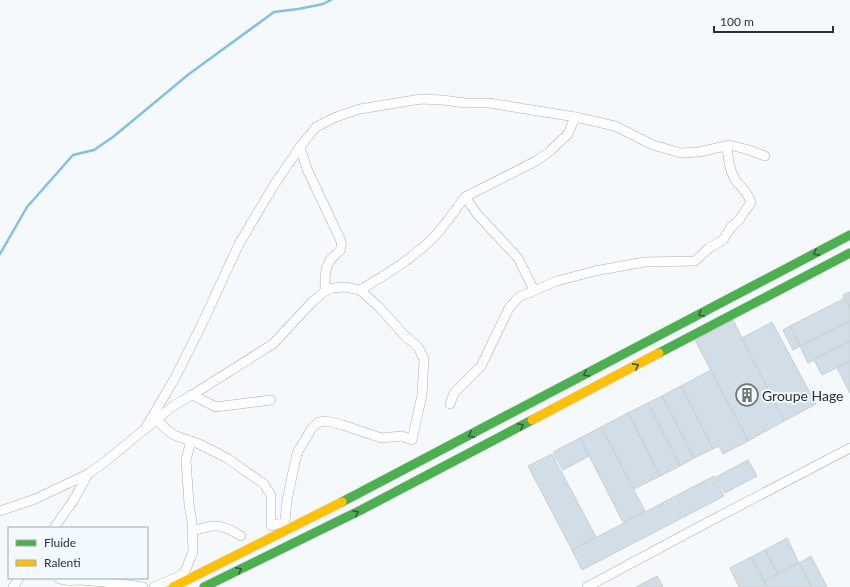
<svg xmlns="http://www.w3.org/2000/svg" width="850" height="587" font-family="Lato,sans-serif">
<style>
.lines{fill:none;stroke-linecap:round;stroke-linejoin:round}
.stream{stroke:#83c1e2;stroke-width:2.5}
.building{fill:#d1dee8;stroke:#caced0}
.street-casing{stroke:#acafb2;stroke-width:10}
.fast-casing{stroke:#d1d3d5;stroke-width:10}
.slow-casing{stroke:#d1d3d5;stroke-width:10}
.street{stroke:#fefeff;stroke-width:9}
.fast{stroke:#4caf50;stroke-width:9}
.slow{stroke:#ffc107;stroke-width:9}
.oneway{stroke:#375c3c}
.labels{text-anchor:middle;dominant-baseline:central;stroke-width:4;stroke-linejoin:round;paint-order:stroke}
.poi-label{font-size:14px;fill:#2c2f32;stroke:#f2faff;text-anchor:start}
</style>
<rect width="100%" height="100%" fill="#f5f9fc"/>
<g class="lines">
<polyline class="stream" points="0,254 27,207 73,155 94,150 113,137 189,74 274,12 298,9 323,4 331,0"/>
</g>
<g class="building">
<polygon points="850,292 850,308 843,295"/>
<polygon points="845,298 850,308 850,321 800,346 790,326"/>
<polygon points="733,320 784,421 748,441 695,340"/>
<polygon points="850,321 850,341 808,363 800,346"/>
<polygon points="772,322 816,404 784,421 742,338"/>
<polygon points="790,326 800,346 793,350 783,330"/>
<polygon points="850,341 850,361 822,375 814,360"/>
<polygon points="850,361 850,393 837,368"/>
<polygon points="711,370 748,441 723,454 719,446 713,449 681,386"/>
<polygon points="681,386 713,449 694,458 662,396"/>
<polygon points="662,396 694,458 680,466 648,403"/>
<polygon points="648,403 680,466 660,476 628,413"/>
<polygon points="628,413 660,476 634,489 601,427"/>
<polygon points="601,427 645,511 623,522 580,438"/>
<polygon points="580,438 589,456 563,470 553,452"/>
<polygon points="552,454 596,537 572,550 528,466"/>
<polygon points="748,460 757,476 725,493 716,477"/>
<polygon points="714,476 724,496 582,570 572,550"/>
<polygon points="787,538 799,563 778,574 765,550"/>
<polygon points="765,550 778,574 764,581 751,557"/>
<polygon points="811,556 827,587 812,587 799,563"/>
<polygon points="751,557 764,581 767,587 739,587 730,568"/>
<polygon points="799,563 812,587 767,587 764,581"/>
<polygon points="657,576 663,587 636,587"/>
</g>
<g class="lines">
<g class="street-casing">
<g id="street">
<path d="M300,147L307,169L341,241C343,255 334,252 329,262C324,271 325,281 325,291"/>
<polyline points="465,197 536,161 550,151 568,134 575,117 615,126 653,145 681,153 699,152 730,145 749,150 765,156"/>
<path d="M360,290C385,275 412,259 433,238C445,226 454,211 465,197L477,214L518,258L534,290"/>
<path d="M450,404L454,393L481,366L509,308L519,297L557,281L595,271L644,262L695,261L709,248L723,240L731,227L739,220L751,202C748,193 742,188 736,181C729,170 728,158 727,146"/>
<polyline points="156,419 167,430 174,435 199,444 227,458 264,484 271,495 271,526 285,522 287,500 297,453 312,428 319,422 326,421 343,425 381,438 402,436 412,440 422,395 424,359 418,347 405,336 379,307 360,290 345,287 332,288 325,291 312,302 273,344 192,395"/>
<polyline points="145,429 176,376 202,324 239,244 274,185 300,147 316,127 336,117 360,109 421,99 442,100 466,103 489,103 575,117"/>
<polyline points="0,511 35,499 88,474 106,461 173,406 192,395 216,407 271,400"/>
<polyline points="54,528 73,501 88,474"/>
<path d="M192,531C215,524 220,523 241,536"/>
<path d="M58,578C66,582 72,580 80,580C101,582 122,583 143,587"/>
<polyline points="13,587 19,578"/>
<polyline points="154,587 184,574 193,552 192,522 189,504 186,460 191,441"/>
<polyline points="587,587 695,529 850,448"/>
</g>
</g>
<g class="fast-casing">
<g id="fast">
<polyline points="659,353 850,253"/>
<polyline points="342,502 850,235"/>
<polyline points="204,587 361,510 532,420"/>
</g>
</g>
<g class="slow-casing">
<g id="slow">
<polyline points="532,420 659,353"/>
<polyline points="173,587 342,502"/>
</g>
</g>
<use href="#street" class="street"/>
<use href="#fast" class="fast"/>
<use href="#slow" class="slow"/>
</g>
<defs><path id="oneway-chevron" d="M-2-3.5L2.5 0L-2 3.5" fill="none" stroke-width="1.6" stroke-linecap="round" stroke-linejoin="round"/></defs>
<g class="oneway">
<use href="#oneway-chevron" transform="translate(816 253) rotate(152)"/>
<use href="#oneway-chevron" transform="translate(701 314) rotate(152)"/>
<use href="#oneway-chevron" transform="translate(636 366) rotate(-28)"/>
<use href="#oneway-chevron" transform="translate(586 374) rotate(152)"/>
<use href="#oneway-chevron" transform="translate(521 426) rotate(-28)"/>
<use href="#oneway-chevron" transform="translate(471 435) rotate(152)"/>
<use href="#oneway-chevron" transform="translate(356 513) rotate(-26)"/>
<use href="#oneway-chevron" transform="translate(239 570) rotate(-26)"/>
</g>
<defs>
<g id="building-ring" transform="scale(1.15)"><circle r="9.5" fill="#f2faff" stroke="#727679" stroke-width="1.5"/><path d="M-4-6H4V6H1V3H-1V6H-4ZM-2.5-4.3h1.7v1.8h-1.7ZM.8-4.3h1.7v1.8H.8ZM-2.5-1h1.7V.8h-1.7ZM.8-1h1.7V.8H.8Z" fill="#727679"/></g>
</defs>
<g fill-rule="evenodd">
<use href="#building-ring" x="747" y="395"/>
</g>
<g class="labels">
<g class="poi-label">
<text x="762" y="395">Groupe Hage</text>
</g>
</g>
<rect x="8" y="527" width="140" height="52" fill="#f2faff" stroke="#a3a9ad"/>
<rect x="16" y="540" width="20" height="6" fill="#4caf50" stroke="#a3a9ad"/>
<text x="44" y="547" font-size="12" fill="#2c2f32">Fluide</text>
<rect x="16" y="560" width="20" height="6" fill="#ffc107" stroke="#a3a9ad"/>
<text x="44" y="567" font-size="12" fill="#2c2f32">Ralenti</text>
<path d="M714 26v6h119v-6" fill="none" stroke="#2c2f32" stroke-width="2"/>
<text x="720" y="26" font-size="12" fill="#2c2f32" stroke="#f2faff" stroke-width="3" paint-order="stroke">100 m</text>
</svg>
